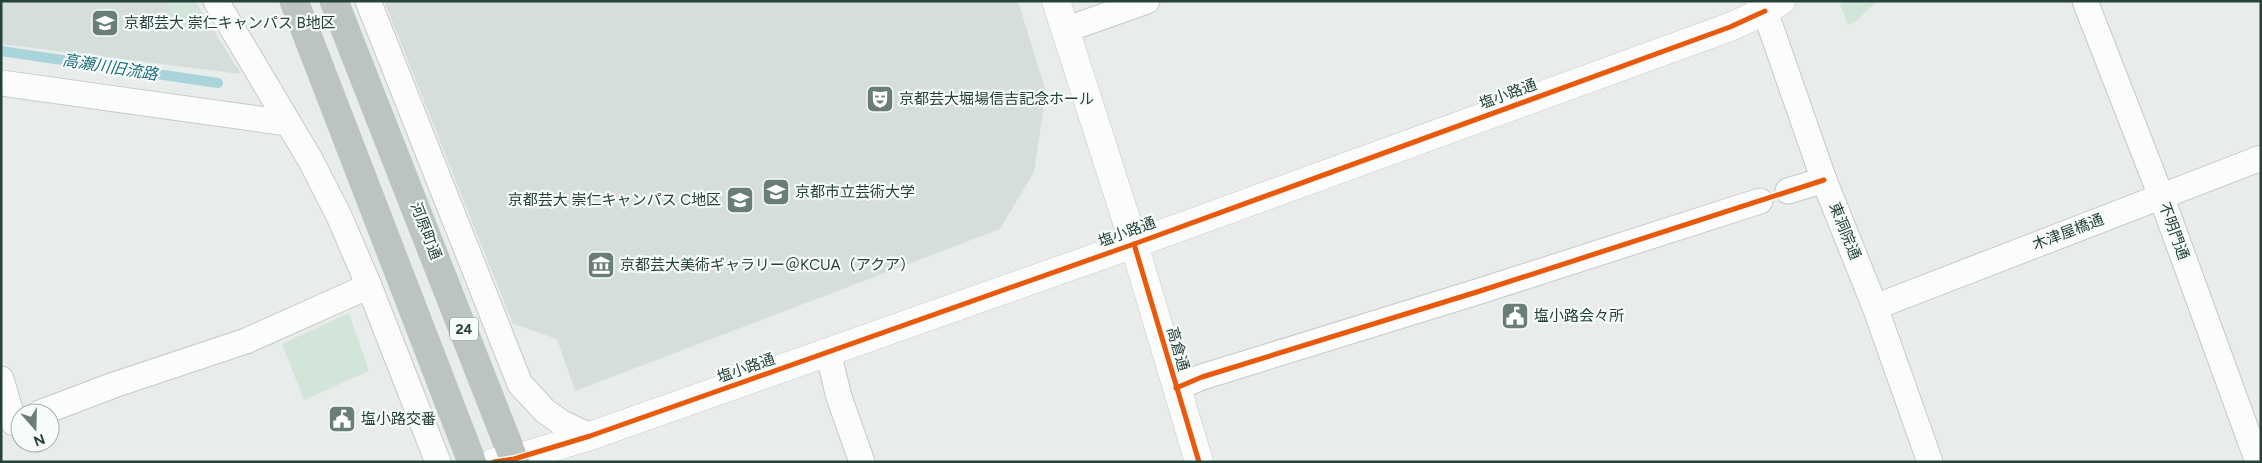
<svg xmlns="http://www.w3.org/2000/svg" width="2262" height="463" font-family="Figtree,'Noto Sans JP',sans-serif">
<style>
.built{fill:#d6dedb}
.green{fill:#d1e6d8}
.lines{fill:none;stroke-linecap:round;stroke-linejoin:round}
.stream{stroke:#a9d4db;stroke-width:10}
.street-casing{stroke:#c5cac8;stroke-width:27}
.secondary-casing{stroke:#c3cbc8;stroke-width:29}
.highway-casing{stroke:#c3ccc9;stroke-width:29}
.street{stroke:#fcfcfc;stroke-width:25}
.secondary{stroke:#fcfcfc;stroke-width:28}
.highway{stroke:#bcc4c2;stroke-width:28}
.cycleway-casing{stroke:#f7fbf9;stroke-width:8}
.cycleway{stroke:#e8590c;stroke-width:5}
.labels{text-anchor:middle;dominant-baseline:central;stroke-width:4.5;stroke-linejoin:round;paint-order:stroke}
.shield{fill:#f7fbf9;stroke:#637a73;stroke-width:1}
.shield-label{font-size:14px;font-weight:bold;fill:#24423a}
.poi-label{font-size:15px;fill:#24423a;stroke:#f7fbf9;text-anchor:start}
.street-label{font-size:15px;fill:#24423a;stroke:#f7fbf9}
.water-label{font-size:16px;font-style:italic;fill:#1c6f80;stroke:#f7fbf9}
</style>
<rect width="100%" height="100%" fill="#e8edeb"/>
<g class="built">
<polygon points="1,1 195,1 241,74 1,44"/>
<polygon points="384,1 1018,1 1046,92 1034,172 1000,229 575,391 557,339 513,324"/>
</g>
<g class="green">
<polygon points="176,1 194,1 209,29 204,33 181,30 168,4"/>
<polygon points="1845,1 1877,1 1854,23 1848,25 1840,4"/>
<polygon points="349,313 369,371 304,400 282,344"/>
</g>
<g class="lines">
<polyline class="stream" points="1,51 218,83"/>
<g class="street-casing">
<g id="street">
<polyline points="216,1 311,161 339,216 369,286 438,462"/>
<polyline points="368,1 520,384 545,411 562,423 590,436"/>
<polyline points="1758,1 1765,11 1824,180 1875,307 1930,462"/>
<polyline points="2085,1 2161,196 2258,462"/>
<polyline points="1065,30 1147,1"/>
<polyline points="1,83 287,123"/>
<polyline points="1788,191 1824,180"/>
<polyline points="1875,307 2261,158"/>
<polyline points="828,352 839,397 862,462"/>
<polyline points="1,379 14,423"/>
<polyline points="1176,388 1202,377 1480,291 1760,201"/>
<polyline points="40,413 114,385 246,341 369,286"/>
</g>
</g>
<g class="secondary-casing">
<g id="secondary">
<polyline points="1056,1 1134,244 1199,462"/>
<polyline points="494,462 514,459 590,436 1134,244 1730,27 1765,11 1781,1"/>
</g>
</g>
<g class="highway-casing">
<g id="highway">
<polyline points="294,1 472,462"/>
<polyline points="334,1 515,462"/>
</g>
</g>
<use href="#street" class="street"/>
<use href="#secondary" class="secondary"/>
<use href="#highway" class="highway"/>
<g class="cycleway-casing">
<g id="cycleway">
<polyline points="1134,244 1199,462"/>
<polyline points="1176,388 1202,377 1480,291 1824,180"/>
<polyline points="494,462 514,459 590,436 1134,244 1730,27 1765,11"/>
</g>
</g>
<use href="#cycleway" class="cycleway"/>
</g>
<defs>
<g id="university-square" transform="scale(1.4375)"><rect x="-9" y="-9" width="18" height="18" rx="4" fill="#697e78" stroke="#f7fbf9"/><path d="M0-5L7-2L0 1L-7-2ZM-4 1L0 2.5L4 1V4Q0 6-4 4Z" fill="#fff"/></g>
<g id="theatre-square" transform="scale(1.4375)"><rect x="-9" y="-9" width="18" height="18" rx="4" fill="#697e78" stroke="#f7fbf9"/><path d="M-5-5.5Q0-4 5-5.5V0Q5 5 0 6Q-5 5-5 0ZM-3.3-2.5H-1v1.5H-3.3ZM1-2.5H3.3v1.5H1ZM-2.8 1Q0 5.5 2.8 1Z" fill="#fff"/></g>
<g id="museum-square" transform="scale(1.4375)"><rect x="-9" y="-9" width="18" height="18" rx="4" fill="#697e78" stroke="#f7fbf9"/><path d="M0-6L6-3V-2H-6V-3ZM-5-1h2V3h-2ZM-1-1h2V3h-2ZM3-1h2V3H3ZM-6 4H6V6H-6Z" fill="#fff"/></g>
<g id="civic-square" transform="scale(1.4375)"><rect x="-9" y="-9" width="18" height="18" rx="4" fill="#697e78" stroke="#f7fbf9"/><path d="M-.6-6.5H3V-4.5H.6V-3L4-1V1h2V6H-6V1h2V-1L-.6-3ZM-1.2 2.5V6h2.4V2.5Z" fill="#fff"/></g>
</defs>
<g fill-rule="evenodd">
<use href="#university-square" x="105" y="23"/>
<use href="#theatre-square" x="880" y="99"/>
<use href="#university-square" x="776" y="192"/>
<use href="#university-square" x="740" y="200"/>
<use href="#museum-square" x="601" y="265"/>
<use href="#civic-square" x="1515" y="316"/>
<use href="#civic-square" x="342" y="419"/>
</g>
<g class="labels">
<rect class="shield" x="450" y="317.5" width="28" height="23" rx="4"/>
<g class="shield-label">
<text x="464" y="329">24</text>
</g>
<g class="poi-label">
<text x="124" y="23">京都芸大 崇仁キャンパス B地区</text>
<text x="899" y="99">京都芸大堀場信吉記念ホール</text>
<text x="795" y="192">京都市立芸術大学</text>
<text x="721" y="200" text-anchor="end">京都芸大 崇仁キャンパス C地区</text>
<text x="620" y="265">京都芸大美術ギャラリー＠KCUA（アクア）</text>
<text x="1534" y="316">塩小路会々所</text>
<text x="361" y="419">塩小路交番</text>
</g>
<g class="street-label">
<text transform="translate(1508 94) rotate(-20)">塩小路通</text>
<text transform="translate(426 231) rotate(69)">河原町通</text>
<text transform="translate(1845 231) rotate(68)">東洞院通</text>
<text transform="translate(2174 231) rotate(70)">不明門通</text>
<text transform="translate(1127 232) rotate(-20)">塩小路通</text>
<text transform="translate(2068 232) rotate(-21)">木津屋橋通</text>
<text transform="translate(1178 349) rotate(74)">高倉通</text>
<text transform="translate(746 368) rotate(-19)">塩小路通</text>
</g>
<g class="water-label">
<text transform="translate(110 67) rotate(9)">高瀬川旧流路</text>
</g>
</g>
<rect width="2262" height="463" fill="none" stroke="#24423a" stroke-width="5"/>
<g transform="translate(35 428) rotate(160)"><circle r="24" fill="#f7fbf9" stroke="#a3b1ad"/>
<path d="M0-4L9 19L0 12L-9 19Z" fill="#697e78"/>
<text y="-8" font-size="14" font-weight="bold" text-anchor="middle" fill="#24423a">N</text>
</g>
</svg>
